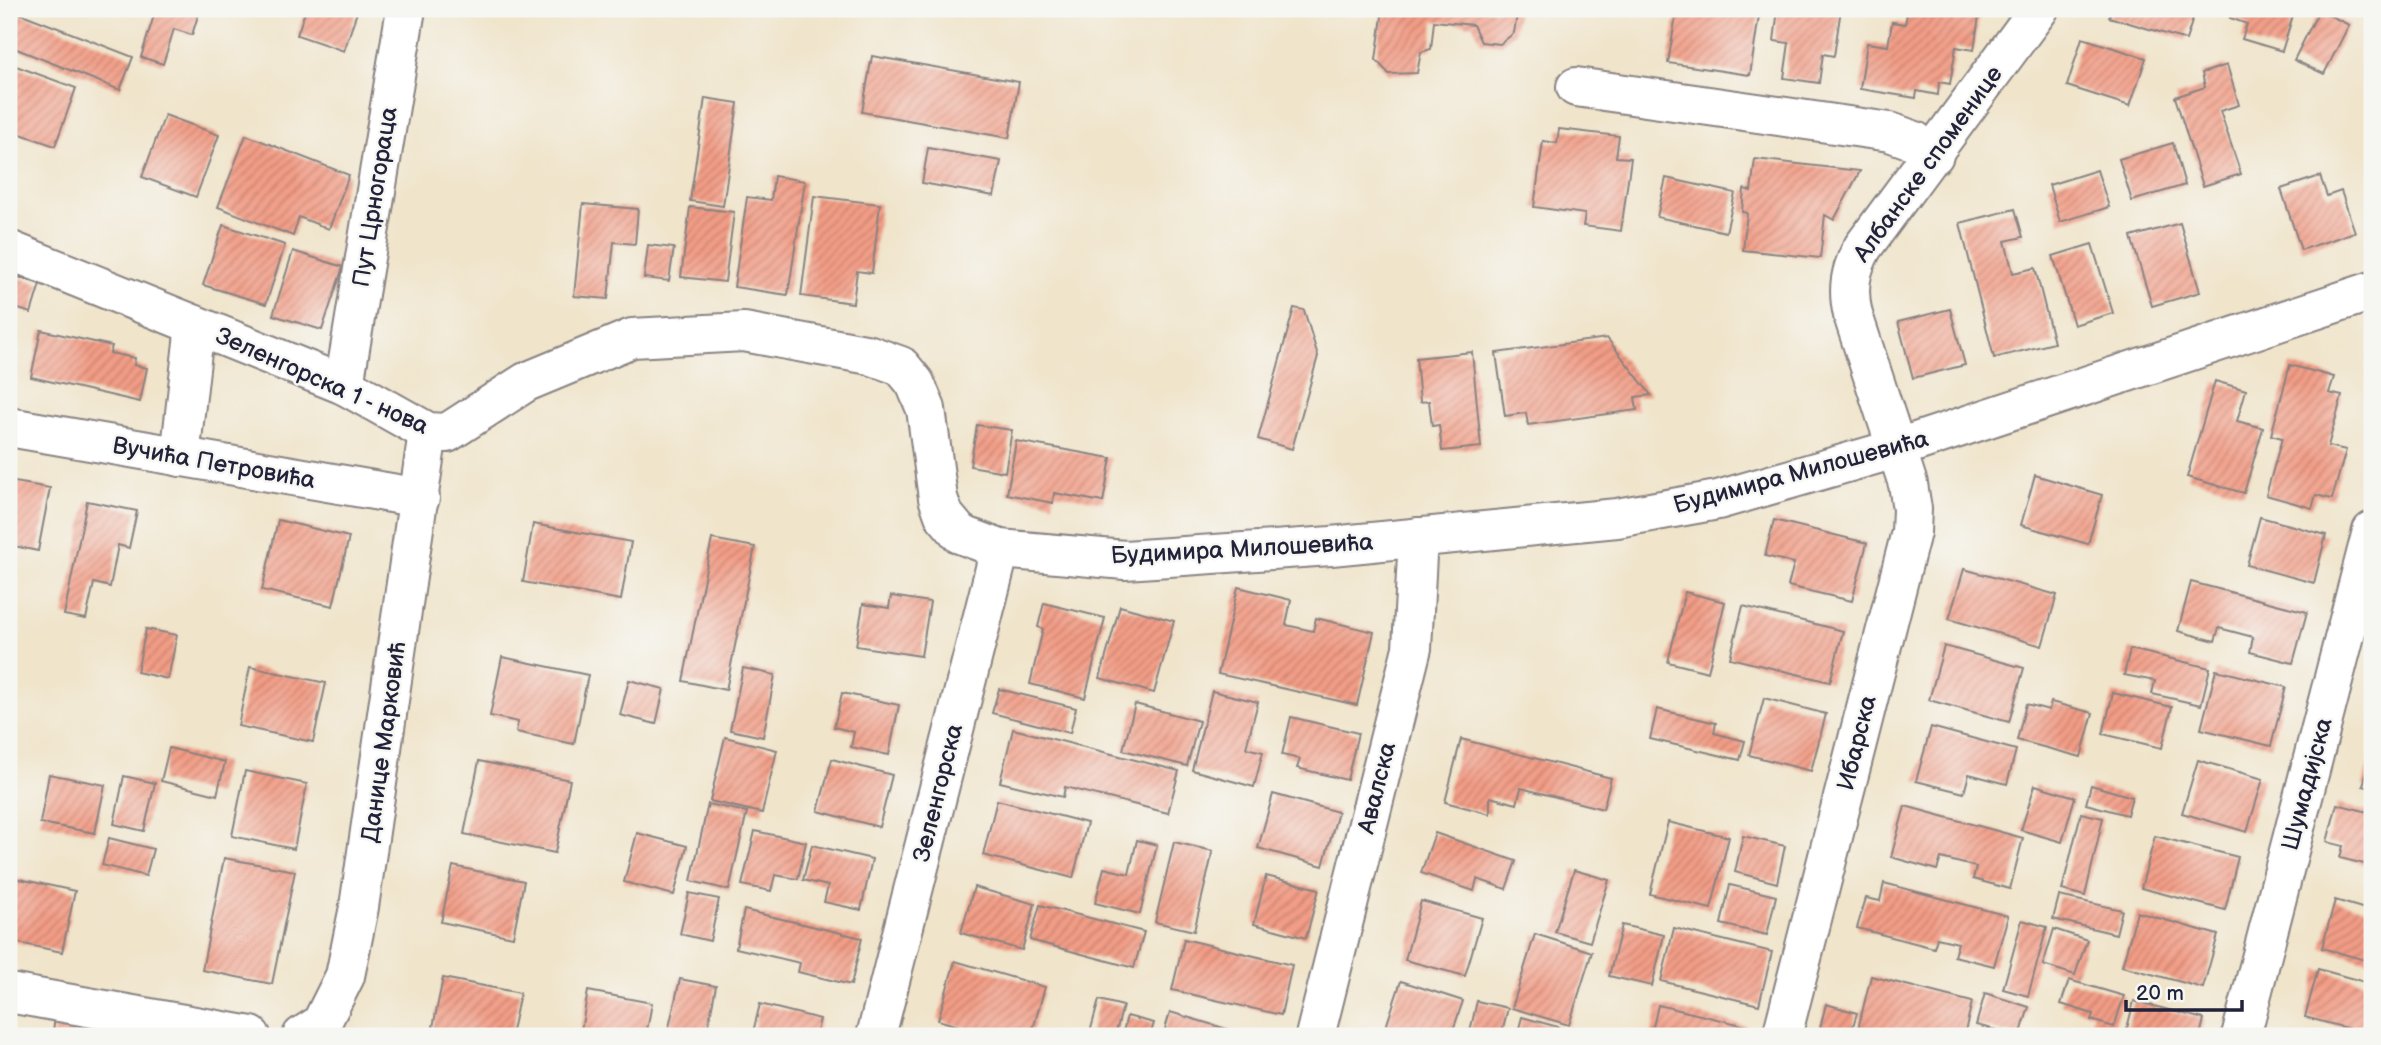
<svg xmlns="http://www.w3.org/2000/svg" width="2381" height="1045" font-family="'Balsamiq Sans',sans-serif">
<style>
.building{fill:url(#building-hatch)}
.lines{fill:none;stroke-linecap:round;stroke-linejoin:round}
.minor-casing{stroke:#898382;stroke-width:42}
.minor{stroke:#fff;stroke-width:38}
.labels{text-anchor:middle;dominant-baseline:central;stroke-width:5;stroke-linejoin:round;paint-order:stroke}
.street-label{font-size:24px;fill:#22223b;stroke:#f6f6f2}
</style>
<defs>
<pattern id="building-hatch" width="6" height="6" patternUnits="userSpaceOnUse" patternTransform="scale(1.75)"><rect width="6" height="6" fill="#f39d86"/><path d="M-1 1l2-2M0 6l6-6M5 7l2-2" fill="none" stroke="#c4806f"/></pattern>
</defs>
<rect width="100%" height="100%" fill="#f6f6f2"/>
<filter id="ink" filterUnits="userSpaceOnUse"><feTurbulence type="fractalNoise" baseFrequency=".0143" numOctaves="2"/><feDisplacementMap in="SourceGraphic" scale="14" xChannelSelector="R" yChannelSelector="G"/><feConvolveMatrix kernelMatrix="1 2 1 2 8 2 1 2 1" color-interpolation-filters="sRGB"/></filter>
<filter id="wash" filterUnits="userSpaceOnUse"><feTurbulence type="fractalNoise" baseFrequency=".00686" numOctaves="4" result="noise"/><feDisplacementMap in="SourceGraphic" scale="28" xChannelSelector="R" yChannelSelector="G"/><feGaussianBlur stdDeviation="1.57" result="paint"/><feColorMatrix in="noise" values="0 0 0 0 0 0 0 0 0 0 0 0 0 0 0 0 0 1.4 0 .05"/><feComposite in="paint" operator="in"/></filter>
<g filter="url(#wash)">
<rect width="100%" height="100%" fill="#f0e4ca"/>
<g id="blocks">
<g class="building">
<polygon points="9,9 133,57 120,90 9,46"/>
<polygon points="156,9 200,9 192,35 174,29 163,64 141,57"/>
<polygon points="306,9 358,9 344,51 297,35"/>
<polygon points="1383,9 1518,9 1514,33 1500,44 1481,42 1473,25 1434,21 1431,49 1421,52 1417,73 1389,74 1376,60"/>
<polygon points="1677,9 1760,9 1750,75 1668,63"/>
<polygon points="1778,9 1841,9 1834,56 1823,54 1819,83 1784,78 1789,43 1774,41"/>
<polygon points="1908,9 1980,9 1974,50 1956,47 1950,84 1939,82 1938,95 1917,91 1916,98 1860,89 1867,43 1888,46 1892,22 1905,24"/>
<polygon points="2112,9 2196,9 2186,40 2109,17"/>
<polygon points="2233,9 2295,9 2282,51 2242,39 2247,24 2230,18"/>
<polygon points="2319,10 2349,25 2324,74 2294,60"/>
<polygon points="2082,38 2146,58 2130,106 2067,86"/>
<polygon points="872,56 1019,82 1009,138 862,112"/>
<polygon points="2227,65 2239,105 2220,111 2241,174 2203,186 2175,97 2205,87 2202,73"/>
<polygon points="16,66 76,88 55,146 9,130 9,86"/>
<polygon points="705,98 738,103 723,206 690,201"/>
<polygon points="165,115 219,135 196,197 142,177"/>
<polygon points="1559,129 1619,136 1616,157 1631,158 1621,231 1583,226 1585,214 1534,207 1543,141 1557,143"/>
<polygon points="246,135 349,175 329,229 299,217 293,236 218,207"/>
<polygon points="2173,143 2185,185 2132,201 2119,159"/>
<polygon points="928,148 1001,161 994,196 922,183"/>
<polygon points="1755,159 1860,171 1834,220 1825,215 1820,258 1743,250 1747,213 1742,212 1744,189 1751,191"/>
<polygon points="2097,170 2109,207 2060,222 2049,185"/>
<polygon points="774,176 805,181 788,295 734,287 747,197 771,200"/>
<polygon points="2320,176 2327,196 2341,191 2355,232 2301,250 2281,189"/>
<polygon points="1666,178 1735,193 1726,232 1657,217"/>
<polygon points="814,196 880,204 872,273 857,271 853,303 801,296"/>
<polygon points="583,204 638,209 635,244 614,242 608,299 574,296"/>
<polygon points="690,207 734,212 725,282 681,277"/>
<polygon points="2015,209 2023,237 2005,241 2013,273 2035,268 2054,343 1994,358 1960,223"/>
<polygon points="2180,223 2200,292 2152,306 2131,237"/>
<polygon points="223,225 285,245 266,304 203,285"/>
<polygon points="2092,244 2113,313 2074,325 2053,256"/>
<polygon points="648,245 674,248 669,281 644,278"/>
<polygon points="293,251 343,267 322,330 273,315"/>
<polygon points="9,274 40,284 31,313 9,306"/>
<polygon points="1294,308 1304,310 1318,356 1292,449 1258,439"/>
<polygon points="1950,309 1965,365 1913,378 1898,322"/>
<polygon points="9,321 17,323 10,355 9,355"/>
<polygon points="41,330 112,346 110,353 135,358 134,365 147,368 140,402 31,377"/>
<polygon points="1607,338 1651,395 1635,397 1637,410 1528,425 1526,413 1505,416 1496,353"/>
<polygon points="1472,352 1481,447 1442,451 1439,425 1432,426 1429,401 1420,402 1416,358"/>
<polygon points="2290,365 2334,377 2329,393 2342,396 2328,446 2346,450 2332,499 2316,495 2312,508 2266,495 2282,438 2271,435"/>
<polygon points="2215,381 2246,390 2237,421 2263,428 2244,493 2187,477"/>
<polygon points="977,425 1012,430 1005,472 970,466"/>
<polygon points="1016,441 1111,458 1103,502 1054,493 1053,503 1007,494"/>
<polygon points="2035,475 2102,495 2088,544 2021,525"/>
<polygon points="9,481 50,488 38,551 9,545"/>
<polygon points="87,501 137,511 129,548 118,545 110,587 94,583 86,619 64,615"/>
<polygon points="2260,517 2326,535 2314,583 2247,565"/>
<polygon points="278,520 349,537 333,606 262,590"/>
<polygon points="1774,520 1867,543 1852,601 1788,586 1794,563 1765,556"/>
<polygon points="533,524 631,542 621,600 523,582"/>
<polygon points="712,539 755,547 726,690 683,681"/>
<polygon points="1964,569 2057,595 2042,646 1949,619"/>
<polygon points="2191,582 2307,612 2293,663 2250,652 2253,637 2219,628 2215,641 2178,631"/>
<polygon points="1238,587 1291,600 1286,625 1313,631 1316,618 1374,632 1357,705 1218,674"/>
<polygon points="1685,592 1725,602 1708,672 1668,662"/>
<polygon points="891,596 930,602 921,656 856,646 863,604 889,608"/>
<polygon points="1044,603 1105,618 1085,698 1030,684 1043,629 1038,627"/>
<polygon points="1120,606 1174,621 1154,693 1100,678"/>
<polygon points="1743,606 1843,631 1830,682 1730,658"/>
<polygon points="146,629 177,635 168,679 137,672"/>
<polygon points="1944,646 2024,668 2009,722 1929,700"/>
<polygon points="2130,649 2210,668 2201,705 2152,694 2155,681 2124,675"/>
<polygon points="502,657 588,675 574,744 516,732 518,722 490,716"/>
<polygon points="250,667 326,683 313,742 238,726"/>
<polygon points="743,668 775,675 763,737 730,730"/>
<polygon points="2216,670 2286,687 2271,746 2201,729"/>
<polygon points="629,680 664,689 656,724 620,715"/>
<polygon points="999,689 1076,708 1070,733 992,713"/>
<polygon points="1212,691 1258,702 1246,748 1263,752 1254,787 1192,770"/>
<polygon points="842,693 899,705 889,755 851,747 854,732 834,727"/>
<polygon points="2113,693 2172,707 2162,748 2103,734"/>
<polygon points="1764,698 1826,714 1811,771 1749,755"/>
<polygon points="2051,702 2093,713 2081,757 2017,740 2026,704 2049,710"/>
<polygon points="1135,704 1199,721 1187,766 1123,750"/>
<polygon points="1657,709 1716,723 1714,733 1745,741 1740,760 1650,739"/>
<polygon points="1291,717 1358,733 1347,780 1297,768 1300,759 1282,755"/>
<polygon points="1931,727 2016,750 2007,784 1969,774 1964,793 1916,781"/>
<polygon points="1013,729 1179,771 1168,813 1065,787 1063,797 1000,782"/>
<polygon points="725,737 777,750 762,813 710,801"/>
<polygon points="1461,739 1611,778 1603,809 1521,788 1517,804 1490,797 1490,814 1445,802"/>
<polygon points="169,748 225,762 217,795 161,781"/>
<polygon points="2372,750 2372,788 2363,786"/>
<polygon points="832,759 892,775 879,827 818,811"/>
<polygon points="2198,760 2263,779 2247,832 2182,813"/>
<polygon points="479,761 570,780 555,853 464,834"/>
<polygon points="245,771 307,784 294,849 232,836"/>
<polygon points="49,774 105,785 95,833 40,823"/>
<polygon points="124,776 155,783 144,831 114,824"/>
<polygon points="2035,785 2075,797 2062,842 2021,830"/>
<polygon points="2091,785 2132,797 2127,815 2086,804"/>
<polygon points="1273,794 1338,812 1323,866 1258,848"/>
<polygon points="997,800 1087,823 1073,878 983,855"/>
<polygon points="708,804 747,812 729,890 691,881"/>
<polygon points="2337,804 2372,813 2372,866 2340,858 2343,846 2327,842"/>
<polygon points="1905,806 2023,838 2010,889 1973,879 1976,867 1941,858 1937,870 1891,857"/>
<polygon points="2081,813 2103,818 2085,896 2062,890"/>
<polygon points="1668,822 1729,837 1711,909 1650,894"/>
<polygon points="755,831 806,842 798,879 775,875 771,891 742,885"/>
<polygon points="637,833 687,846 674,895 624,882"/>
<polygon points="1435,833 1516,861 1506,889 1477,879 1474,891 1421,873"/>
<polygon points="1743,836 1785,846 1777,883 1735,872"/>
<polygon points="2155,836 2238,857 2225,910 2141,888"/>
<polygon points="109,838 153,849 146,876 102,865"/>
<polygon points="1137,840 1157,845 1140,914 1095,903 1104,868 1129,874"/>
<polygon points="1174,842 1213,851 1194,931 1155,922"/>
<polygon points="812,845 872,859 861,910 824,902 828,886 803,880"/>
<polygon points="224,858 295,871 272,984 202,970"/>
<polygon points="453,866 524,881 513,937 441,922"/>
<polygon points="1574,870 1609,880 1590,942 1555,932"/>
<polygon points="1266,876 1319,889 1306,938 1254,924"/>
<polygon points="15,878 75,891 62,952 9,941 9,910"/>
<polygon points="1884,883 2008,916 1994,966 1954,956 1958,943 1937,938 1934,948 1857,928 1866,898 1880,901"/>
<polygon points="1730,885 1776,896 1767,935 1721,924"/>
<polygon points="974,887 1035,904 1022,950 961,933"/>
<polygon points="689,893 719,899 710,941 680,934"/>
<polygon points="2059,896 2122,910 2116,934 2053,919"/>
<polygon points="2335,900 2372,911 2372,962 2322,948"/>
<polygon points="1421,901 1482,918 1465,976 1405,960"/>
<polygon points="1040,905 1144,932 1134,968 1030,940"/>
<polygon points="744,910 862,938 851,985 798,972 800,963 736,948"/>
<polygon points="2137,912 2218,935 2203,988 2122,966"/>
<polygon points="2022,920 2047,927 2028,996 2003,989"/>
<polygon points="1622,925 1664,935 1652,986 1609,976"/>
<polygon points="1674,928 1772,952 1759,1005 1661,981"/>
<polygon points="2054,929 2087,940 2075,975 2043,965"/>
<polygon points="1535,934 1592,952 1569,1025 1512,1008"/>
<polygon points="1184,939 1292,965 1281,1015 1172,990"/>
<polygon points="955,961 1045,987 1031,1036 993,1036 938,1020"/>
<polygon points="2318,969 2372,984 2372,1035 2305,1017"/>
<polygon points="1871,976 1972,1002 1964,1036 1886,1036 1858,1029"/>
<polygon points="443,978 520,993 511,1036 453,1036 432,1032"/>
<polygon points="680,979 716,986 708,1027 727,1031 726,1036 667,1036"/>
<polygon points="2069,980 2124,996 2114,1027 2091,1020 2093,1014 2061,1004"/>
<polygon points="1401,981 1463,1001 1451,1036 1384,1033"/>
<polygon points="588,991 652,1003 646,1036 580,1036"/>
<polygon points="1985,993 2029,1007 2020,1036 1976,1025"/>
<polygon points="1099,1000 1123,1006 1115,1036 1089,1036"/>
<polygon points="1477,1001 1508,1008 1501,1036 1469,1036"/>
<polygon points="2134,1001 2204,1019 2200,1036 2125,1036"/>
<polygon points="760,1004 820,1019 816,1036 752,1036"/>
<polygon points="1826,1004 1857,1013 1850,1036 1819,1032"/>
<polygon points="1658,1005 1759,1029 1758,1036 1651,1036"/>
<polygon points="1170,1012 1250,1036 1163,1036"/>
<polygon points="1127,1016 1154,1023 1150,1036 1122,1036"/>
<polygon points="1522,1017 1558,1027 1556,1036 1517,1036"/>
<polygon points="55,1018 142,1035 142,1036 52,1036"/>
</g>
</g>
</g>
<g filter="url(#ink)">
<use href="#blocks" fill-opacity="0" stroke="#898382" stroke-width="2"/>
<g class="lines">
<g class="minor-casing">
<g id="minor">
<polyline points="1576,87 1890,132 1915,141 1934,155"/>
<polyline points="9,250 344,385 428,432 447,433 526,382 632,338 744,332 870,355 901,366 915,383 926,409 938,498 944,515 960,534 1000,549 1125,560 1331,546 1617,518 1718,500 1895,449 2372,291"/>
<polyline points="344,385 406,9"/>
<polyline points="9,427 420,498"/>
<polyline points="180,457 195,325"/>
<polyline points="9,993 251,1036"/>
<polyline points="302,1036 321,1024 345,976 359,907 428,432"/>
<polyline points="876,1036 1000,549"/>
<polyline points="1315,1036 1412,648 1418,537"/>
<path d="M1782,1036L1911,532L1912,509L1908,484L1853,315C1847,289 1850,270 1863,247L2039,9"/>
<polyline points="2241,1036 2372,531"/>
</g>
</g>
<use href="#minor" class="minor"/>
</g>
</g>
<g class="labels">
<g class="street-label">
<text transform="translate(1928 164) rotate(-54)">Албанске споменице</text>
<text transform="translate(375 197) rotate(-81)">Пут Црногораца</text>
<text transform="translate(322 381) rotate(24)">Зеленгорска 1 - нова</text>
<text transform="translate(214 463) rotate(10)">Вучића Петровића</text>
<text transform="translate(1801 472) rotate(-15)">Будимира Милошевића</text>
<text transform="translate(1242 549) rotate(-3)">Будимира Милошевића</text>
<text transform="translate(384 742) rotate(-82)">Данице Марковић</text>
<text transform="translate(1857 743) rotate(-76)">Ибарска</text>
<text transform="translate(2307 784) rotate(-75)">Шумадијска</text>
<text transform="translate(1377 788) rotate(-76)">Авалска</text>
<text transform="translate(938 793) rotate(-76)">Зеленгорска</text>
</g>
</g>
<rect width="2381" height="1045" fill="none" stroke="#f6f6f2" stroke-width="35"/>
<path d="M2126 1000v10h116v-10" fill="none" stroke="#22223b" stroke-width="3.5"/>
<text x="2136" y="1000" font-size="21" fill="#22223b" stroke="#f6f6f2" stroke-width="5" paint-order="stroke">20 m</text>
</svg>
